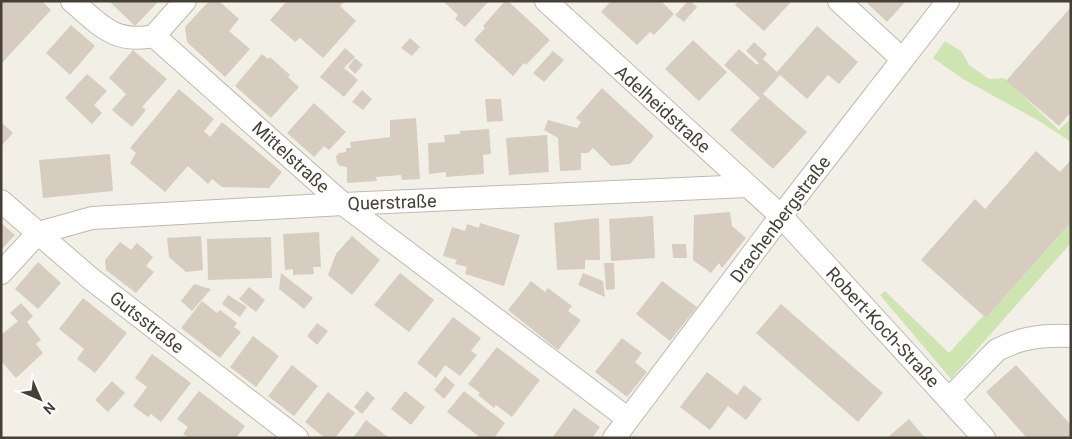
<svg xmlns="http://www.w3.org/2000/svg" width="1072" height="439" font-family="Roboto,sans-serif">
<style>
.green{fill:#cee5b2}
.building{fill:#d6cdc0}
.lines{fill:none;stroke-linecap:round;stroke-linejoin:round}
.minor-casing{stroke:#c0b9ad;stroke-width:24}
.minor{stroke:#fff;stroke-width:22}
.labels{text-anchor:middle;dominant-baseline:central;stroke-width:4.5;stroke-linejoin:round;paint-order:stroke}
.street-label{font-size:18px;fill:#453f36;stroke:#fff}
</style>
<rect width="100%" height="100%" fill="#f2efe7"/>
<g class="green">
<polygon points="945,41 962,52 969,65 989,79 1004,78 1059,130 1071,118 1071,142 1039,121 963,79 933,58"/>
<polygon points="1071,222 1071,243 951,379 880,295 885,291 949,353 983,316 986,318"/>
</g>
<g class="building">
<polygon points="1,1 42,1 51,10 1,64"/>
<polygon points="109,1 159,1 135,26"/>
<polygon points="209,1 219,1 239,19 229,31 250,49 225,77 187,42 185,27"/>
<polygon points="287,1 345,1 340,6 356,21 323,58 300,38 295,42 270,20"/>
<polygon points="443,1 489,1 465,27 455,19 458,15"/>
<polygon points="505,1 508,1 550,40 526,65 524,63 513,76 474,40 485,28 483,26"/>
<polygon points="611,1 661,1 674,14 654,35 650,32 637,45 601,12"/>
<polygon points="688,1 690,1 697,7 684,22 675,15"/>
<polygon points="738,1 790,1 791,2 764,31 735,5"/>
<polygon points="865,1 906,1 887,22"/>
<polygon points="1071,7 1071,112 1059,126 1006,81"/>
<polygon points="71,25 95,46 70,75 46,53"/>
<polygon points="817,26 858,62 839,84 828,75 807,99 780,75 763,94 807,132 773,169 730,130 760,98 724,65 739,49 757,65 759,63 746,51 754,42 767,54 763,59 777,72"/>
<polygon points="410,38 420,47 412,56 401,48"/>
<polygon points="693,40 727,72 699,101 665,69"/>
<polygon points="345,48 355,57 344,68 358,80 344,97 320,77"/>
<polygon points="133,50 167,79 142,107 146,110 132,127 112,110 126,94 109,78"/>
<polygon points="553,51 564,60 544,82 533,73"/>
<polygon points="262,54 268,59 270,57 290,75 288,77 299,87 271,118 235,86"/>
<polygon points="355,58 363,65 355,74 348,67"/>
<polygon points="87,74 107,91 94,105 102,113 92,124 65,98"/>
<polygon points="602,88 654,136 630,164 611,166 593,148 588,153 581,153 581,170 560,171 558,138 544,130 548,120 577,128 581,122 576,118"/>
<polygon points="179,89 214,119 204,131 210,137 222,122 282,172 269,188 222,187 212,179 208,184 188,166 165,192 130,163 136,153 130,148"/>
<polygon points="362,90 372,99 363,110 352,102"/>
<polygon points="485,99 501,99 503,121 487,122"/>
<polygon points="314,103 346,132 329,150 324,146 314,157 287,133"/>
<polygon points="416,118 420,179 402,180 401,175 376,177 377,181 347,183 347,167 340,166 337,163 336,156 339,153 346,152 346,148 351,148 350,142 390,137 390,120"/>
<polygon points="1,122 13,133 1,146"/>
<polygon points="489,129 491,154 483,155 484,174 446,177 446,172 429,174 428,143 445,142 444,135 460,134 460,131"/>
<polygon points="547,135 549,172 509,175 506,138"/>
<polygon points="1036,151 1060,172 1071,160 1071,222 986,318 921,260 975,199 985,209"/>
<polygon points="110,154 113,191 43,198 39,160"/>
<polygon points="730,212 732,226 746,238 722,268 719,263 711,273 693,260 694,215"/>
<polygon points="653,216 655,258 611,261 609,219"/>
<polygon points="599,218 600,260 585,260 585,269 557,270 554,223"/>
<polygon points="1,223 15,235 1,250"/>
<polygon points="480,223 520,235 504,286 465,274 467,267 455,264 457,260 443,256 452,227 465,231 467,224 479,228"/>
<polygon points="319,232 321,267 313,267 314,274 293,275 293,269 285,270 283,234"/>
<polygon points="201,236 203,270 186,272 169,257 167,238"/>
<polygon points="352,236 380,260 352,295 328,275 336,254"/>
<polygon points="271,237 272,278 208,280 207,239"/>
<polygon points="120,242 131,250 137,243 153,257 146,266 154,272 136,293 106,270 105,260"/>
<polygon points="672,244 686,244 687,258 673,258"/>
<polygon points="38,262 61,283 38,309 15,289"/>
<polygon points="604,263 614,263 615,289 606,290"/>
<polygon points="281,273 313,298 304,309 279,289"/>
<polygon points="400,273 434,300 409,332 374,305"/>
<polygon points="583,273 603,281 605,297 578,285"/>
<polygon points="531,281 545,292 548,288 572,306 568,311 581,320 558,350 508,310"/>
<polygon points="662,281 697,307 670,341 636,314"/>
<polygon points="194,284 211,289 192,311 181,301"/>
<polygon points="249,287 265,300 256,312 239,299"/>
<polygon points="228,295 247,307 240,317 222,304"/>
<polygon points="83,298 127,333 95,373 77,359 84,349 59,329"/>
<polygon points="202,301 217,313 220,310 237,323 234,327 241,332 220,358 181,328"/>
<polygon points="21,303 33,316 27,322 41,340 36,344 43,353 16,378 1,361 1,335 18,321 10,313"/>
<polygon points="781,304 883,393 858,422 756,333"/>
<polygon points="453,317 481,338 471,351 477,355 460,376 445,365 436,378 417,363"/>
<polygon points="317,323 328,331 317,345 307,336"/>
<polygon points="253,336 279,356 256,387 230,367"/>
<polygon points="622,338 642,353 635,362 647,372 627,397 595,372"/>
<polygon points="497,347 540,380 512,417 496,405 494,408 478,395 480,393 468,384"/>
<polygon points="152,354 191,383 161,422 151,414 148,417 133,406 147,387 135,378"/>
<polygon points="292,365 318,386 294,416 268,396"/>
<polygon points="1016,365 1071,425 1071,438 1027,438 986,392"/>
<polygon points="707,372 737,395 744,385 762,399 746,420 728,406 710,430 680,407"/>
<polygon points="445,376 455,385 444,399 434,390"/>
<polygon points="112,381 125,393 108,412 95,400"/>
<polygon points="199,391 245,426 236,438 188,438 183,434 188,427 177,419"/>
<polygon points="367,391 375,398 362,414 354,407"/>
<polygon points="405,391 425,407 411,425 391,409"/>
<polygon points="464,391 505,423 494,438 481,438 447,412"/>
<polygon points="328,392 355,413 335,438 325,438 305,422"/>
<polygon points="574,408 600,427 592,438 552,438"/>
<polygon points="909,419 925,438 887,438"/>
<polygon points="366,420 389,438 353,438"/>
</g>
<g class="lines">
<g class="minor-casing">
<g id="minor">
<path d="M72,1C100,25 114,44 154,36L343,204L627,418"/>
<polyline points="546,1 781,216 984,438"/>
<polyline points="839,1 902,59"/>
<polyline points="154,36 185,1"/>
<polyline points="1,201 90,278 297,438"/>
<polyline points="38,233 92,218 343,204 748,186"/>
<polyline points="1,273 38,233"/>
<path d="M950,398L997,350C1022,337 1043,335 1071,336"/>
<polyline points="614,438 781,216 948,1"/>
</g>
</g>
<use href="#minor" class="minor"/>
</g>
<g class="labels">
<g class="street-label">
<text transform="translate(663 109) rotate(42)">Adelheidstraße</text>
<text transform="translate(291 157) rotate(42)">Mittelstraße</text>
<text transform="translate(392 202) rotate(-2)">Querstraße</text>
<text transform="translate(780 219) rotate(-53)">Drachenbergstraße</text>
<text transform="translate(147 322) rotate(38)">Gutsstraße</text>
<text transform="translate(883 327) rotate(47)">Robert-Koch-Straße</text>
</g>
</g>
<rect width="1072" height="439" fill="none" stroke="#453f36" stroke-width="5"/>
<g transform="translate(40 399) rotate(135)" stroke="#ffffff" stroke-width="4" paint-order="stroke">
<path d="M0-4L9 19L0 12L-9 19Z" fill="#453f36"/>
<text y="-8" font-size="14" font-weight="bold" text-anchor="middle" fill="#453f36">N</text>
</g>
</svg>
